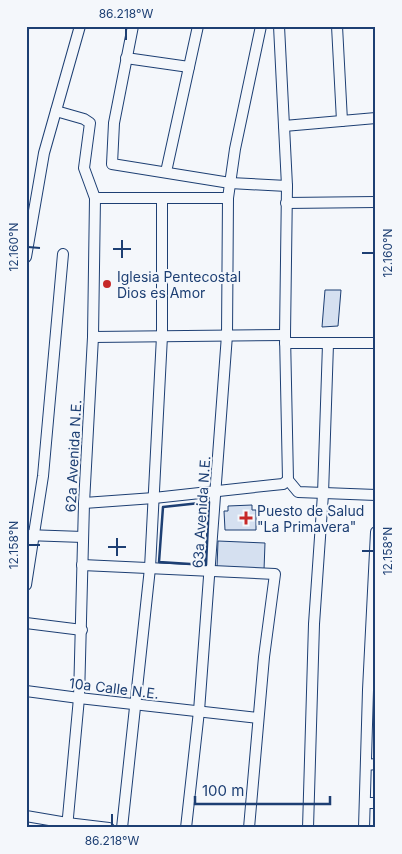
<svg xmlns="http://www.w3.org/2000/svg" width="402" height="854" font-family="Inter,sans-serif">
<style>
.lines{fill:none;stroke-linecap:round;stroke-linejoin:round}
.stream{stroke:#cfd7e4;stroke-width:2.5}
.building{fill:#d5e0f0;stroke:#1d3f73}
.minor-casing{stroke:#1d3f73;stroke-width:12}
.minor{stroke:#f4f7fb;stroke-width:10}
.wall{stroke:#1d3f73;stroke-width:2.5}
.ticks{fill:none;stroke:#1d3f73;stroke-width:2}
.poi-dot{fill:#c62828;stroke:#f4f7fb;stroke-width:2}
.labels{text-anchor:middle;dominant-baseline:central;stroke-width:4;stroke-linejoin:round;paint-order:stroke}
.poi-label{font-size:14px;fill:#1d3f73;stroke:#f4f7fb;text-anchor:start}
.street-label{font-size:14px;fill:#1d3f73;stroke:#f4f7fb}
.neatline{fill:none;stroke:#1d3f73;stroke-width:2}
.ticks-label{font-size:12px;text-anchor:middle;fill:#1d3f73}
</style>
<rect width="100%" height="100%" fill="#f4f7fb"/>
<g class="lines">
<polyline class="stream" points="26,38 29,26"/>
</g>
<g class="building">
<polygon points="325,290 341,290 338,326 322,327"/>
<polygon points="252,505 252,510 256,510 256,530 225,530 224,511 228,511 228,506"/>
<polygon points="218,541 265,543 264,570 217,568"/>
</g>
<g class="lines">
<g class="minor-casing">
<g id="minor">
<polyline points="133,26 114,123 112,164 230,183 287,186"/>
<polyline points="337,26 342,121"/>
<polyline points="126,58 189,67"/>
<polyline points="56,111 84,119 90,123 84,168 95,198 93,337 84,503 79,698 67,828"/>
<polyline points="284,126 376,118"/>
<polyline points="166,172 198,26"/>
<polyline points="95,198 228,198"/>
<polyline points="286,203 376,202"/>
<polyline points="26,257 44,153 80,26"/>
<polyline points="93,337 285,335"/>
<polyline points="285,343 376,343"/>
<polyline points="288,480 298,492 376,495"/>
<polyline points="84,503 154,498 273,485 283,484 288,480 285,335 287,186 279,26"/>
<polyline points="26,535 83,537"/>
<polyline points="82,565 275,574 264,657 249,828"/>
<polyline points="26,585 43,476 63,254"/>
<polyline points="26,623 82,630"/>
<polyline points="26,691 79,698 258,718"/>
<polyline points="366,765 376,764"/>
<polyline points="365,803 376,803"/>
<polyline points="26,816 67,823 109,828"/>
<polyline points="122,828 150,568 162,336 162,198"/>
<polyline points="186,828 199,711 227,335 228,198 235,149 261,26"/>
<polyline points="308,828 314,624 323,494 328,344"/>
<polyline points="364,828 368,690 376,532"/>
</g>
</g>
<use href="#minor" class="minor"/>
<polygon class="wall" points="209,502 206,565 159,562 163,507"/>
</g>
<path class="ticks" d="M126,40V28M28,247L40,248M113,249H131M362,253H374M122,258V240M28,545H40M108,547H126M362,551H374M117,556V538M112,826V814"/>
<g class="poi-dot">
<circle cx="107" cy="284" r="5"/>
<path d="M243.5 510.5h5v5h5v5h-5v5h-5v-5h-5v-5h5z"/>
</g>
<g class="labels">
<g class="poi-label">
<text x="117" y="276">Iglesia Pentecostal<tspan x="117" dy="16">Dios es Amor</tspan></text>
<text x="257" y="510">Puesto de Salud<tspan x="257" dy="16">"La Primavera"</tspan></text>
</g>
<g class="street-label">
<text transform="translate(73 456) rotate(-87)">62a Avenida N.E.</text>
<text transform="translate(201 512) rotate(-86)">63a Avenida N.E.</text>
<text transform="translate(114 688) rotate(7)">10a Calle N.E.</text>
</g>
</g>
<rect width="402" height="854" fill="none" stroke="#f4f7fb" stroke-width="55"/>
<path d="M195 796v8h135v-8" fill="none" stroke="#1d3f73" stroke-width="2.5"/>
<text x="202" y="796" font-size="15" fill="#1d3f73" stroke="#f4f7fb" stroke-width="4" paint-order="stroke">100 m</text>
<rect x="28" y="28" width="346" height="798" class="neatline"/>
<g class="ticks-label">
<text x="126" y="18">86.218°W</text>
<text transform="translate(14 247) rotate(-90)" y="4">12.160°N</text>
<text transform="translate(388 253) rotate(-90)" y="4">12.160°N</text>
<text transform="translate(14 545) rotate(-90)" y="4">12.158°N</text>
<text transform="translate(388 551) rotate(-90)" y="4">12.158°N</text>
<text x="112" y="845">86.218°W</text>
</g>
</svg>
